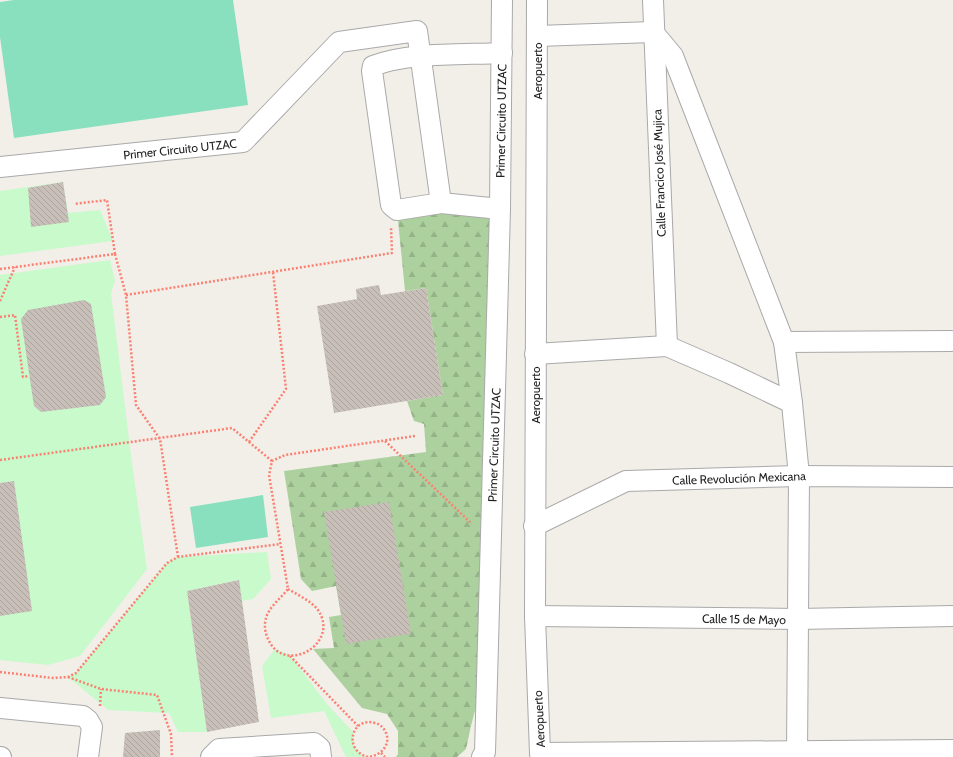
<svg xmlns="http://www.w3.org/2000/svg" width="953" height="757" font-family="Cabin,sans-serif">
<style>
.forest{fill:url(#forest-firs)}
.park{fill:#c8facc}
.pitch{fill:#88e0be}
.building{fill:url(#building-back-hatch)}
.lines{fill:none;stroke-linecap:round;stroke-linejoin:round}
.minor-casing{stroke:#a9a9a9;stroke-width:22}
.path{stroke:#fa8072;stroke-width:2.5;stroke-dasharray:2 2;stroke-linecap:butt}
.minor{stroke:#fff;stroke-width:20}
.labels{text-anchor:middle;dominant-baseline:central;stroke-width:3;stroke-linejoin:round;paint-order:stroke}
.street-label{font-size:12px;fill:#222;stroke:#fff}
</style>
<defs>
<pattern id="forest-firs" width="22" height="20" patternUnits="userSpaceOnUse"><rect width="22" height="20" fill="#add19e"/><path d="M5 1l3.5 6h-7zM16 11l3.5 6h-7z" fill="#95b388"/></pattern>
<pattern id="building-back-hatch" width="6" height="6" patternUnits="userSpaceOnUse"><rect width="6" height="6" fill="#c7bfb8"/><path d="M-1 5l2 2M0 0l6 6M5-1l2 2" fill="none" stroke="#aba49e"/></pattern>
</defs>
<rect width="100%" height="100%" fill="#f2efe9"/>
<polygon class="forest" points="500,209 480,691 471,726 466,749 457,757 396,757 398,754 398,731 387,714 362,708 313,649 334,648 329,617 341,615 336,586 312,591 301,579 284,471 426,452 424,424 414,421 407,401 443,395 426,288 405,291 397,210"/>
<g class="park">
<polygon points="63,182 68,213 100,210 113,241 0,256 0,191"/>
<polygon points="110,260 115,281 111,293 131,456 147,569 80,656 48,665 0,660 0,275"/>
<polygon points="267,552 271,579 253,599 242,601 238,580 187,591 207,732 178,732 169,713 108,710 68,677 76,673 167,563 178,557"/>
<polygon points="275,649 290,655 326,703 353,732 353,745 362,755 368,757 346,757 324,711 271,718 262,666"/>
</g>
<g class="pitch">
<polygon points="14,0 233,0 248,105 14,138 0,37 0,2"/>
<polygon points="263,495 268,537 196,548 190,507"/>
</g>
<g class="building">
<polygon points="63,182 69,222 31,227 28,188"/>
<polygon points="379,285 381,295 426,288 443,395 334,413 317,306 357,299 356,289"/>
<polygon points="84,300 91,304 106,397 100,405 41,412 34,406 21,319 28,310"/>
<polygon points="14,481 32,611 0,616 0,483"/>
<polygon points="389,502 411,634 346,644 324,512"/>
<polygon points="239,580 259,722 207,732 187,591"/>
<polygon points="160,730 160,757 123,757 125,733"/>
</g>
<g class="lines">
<g class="minor-casing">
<g id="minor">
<polyline points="537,0 535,616 540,753 542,757"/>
<polyline points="653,0 667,346"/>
<polyline points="537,36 653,32 673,56 784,342 792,403 799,476 797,757"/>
<polyline points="0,167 243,142 339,42 417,31 441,203"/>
<path d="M500,209L441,203L397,210L391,205L372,71L373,66C408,52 464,55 502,53"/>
<polyline points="784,342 951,341"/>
<polyline points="535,354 667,346 729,373 792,403"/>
<polyline points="534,526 626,481 799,476 953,477"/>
<polyline points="535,616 798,619 953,616"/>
<polyline points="0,708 83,716 88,720 92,727 88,757"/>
<polyline points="540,753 953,750"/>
<polyline points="0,757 1,757"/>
<polyline points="211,757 219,749 314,743 320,748 321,757"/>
<polyline points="482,757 485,752 500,209 502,0"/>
</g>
</g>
<g class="path">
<polyline points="115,254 126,295 136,405 160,439 178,557"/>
<polyline points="0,269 115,254 107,200 74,204"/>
<polyline points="126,295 392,253 391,227"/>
<polyline points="0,301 15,267"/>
<polyline points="0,317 15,315 23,377 29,376"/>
<polyline points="385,441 472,524"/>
<polyline points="249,442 286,389 273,272"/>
<polyline points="0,460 232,428 272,461"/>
<path d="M288,589C298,595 311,601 318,610C341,644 284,676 268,639C265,633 264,625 266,618C269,607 281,598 288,589L269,475L272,461L285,455L415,436"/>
<polyline points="290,656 358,726"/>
<polyline points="0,672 53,678 68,677 76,673 167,563 178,557 280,544"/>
<polyline points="68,677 101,689 157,695 171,734 172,757"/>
<polyline points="100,706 101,689"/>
<polyline points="381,753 385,757"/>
<path d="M368,757C342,750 352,716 375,723C380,724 384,728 386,733C391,745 381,755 369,757"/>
</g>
<use href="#minor" class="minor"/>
</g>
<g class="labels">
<g class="street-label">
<text transform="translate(537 71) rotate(-90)">Aeropuerto</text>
<text transform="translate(501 121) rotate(-89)">Primer Circuito UTZAC</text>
<text transform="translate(180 149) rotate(-6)">Primer Circuito UTZAC</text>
<text transform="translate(659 173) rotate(-92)">Calle Francico José Mujica</text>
<text transform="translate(535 395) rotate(-90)">Aeropuerto</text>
<text transform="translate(494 445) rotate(-88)">Primer Circuito UTZAC</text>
<text transform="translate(739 478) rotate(-2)">Calle Revolución Mexicana</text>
<text transform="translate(744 619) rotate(1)">Calle 15 de Mayo</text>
<text transform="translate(539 719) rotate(-93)">Aeropuerto</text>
</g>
</g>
</svg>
